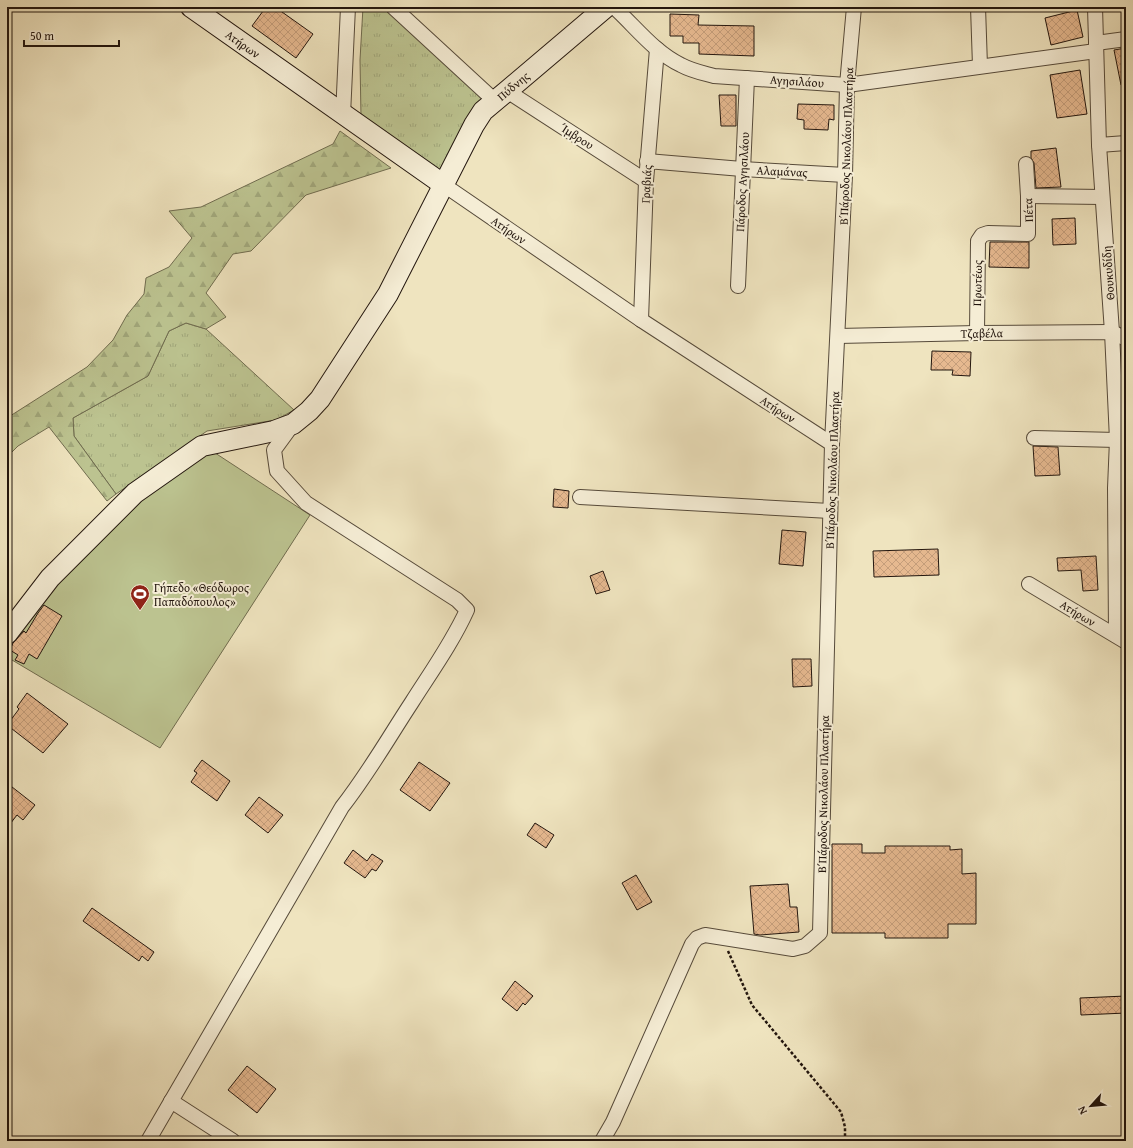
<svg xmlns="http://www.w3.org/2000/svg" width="1133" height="1148" font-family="'Gentium Book Plus',serif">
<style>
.grass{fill:url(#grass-tufts);stroke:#706c4f}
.forest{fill:url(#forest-firs);stroke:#706c4f}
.pitch{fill:#bcc390;stroke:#706c4f}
.building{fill:url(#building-cross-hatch);stroke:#23160e}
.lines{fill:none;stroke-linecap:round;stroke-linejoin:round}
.street-casing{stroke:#564a3a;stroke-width:16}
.secondary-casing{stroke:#23160e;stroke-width:22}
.path{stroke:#23160e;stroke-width:2.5;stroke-dasharray:3 2;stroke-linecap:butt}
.street{stroke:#f5edd5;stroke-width:14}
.secondary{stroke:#f5edd5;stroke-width:20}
.labels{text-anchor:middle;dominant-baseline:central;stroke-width:4;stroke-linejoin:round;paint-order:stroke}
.street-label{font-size:12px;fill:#23160e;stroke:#f5edd5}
.poi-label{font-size:12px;fill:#23160e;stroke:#f5edd5;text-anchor:start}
</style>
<defs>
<pattern id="grass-tufts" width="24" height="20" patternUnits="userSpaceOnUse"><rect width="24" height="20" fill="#bcc390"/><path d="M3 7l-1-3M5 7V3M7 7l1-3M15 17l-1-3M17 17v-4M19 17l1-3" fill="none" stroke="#a1a77b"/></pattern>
<pattern id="forest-firs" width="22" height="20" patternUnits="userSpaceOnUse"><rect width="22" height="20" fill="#bcc390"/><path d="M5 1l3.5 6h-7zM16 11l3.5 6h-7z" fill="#a1a77b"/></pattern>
<pattern id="building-cross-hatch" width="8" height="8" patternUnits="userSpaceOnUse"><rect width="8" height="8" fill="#e6b990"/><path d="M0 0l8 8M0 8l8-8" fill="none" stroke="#c59e7b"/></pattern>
</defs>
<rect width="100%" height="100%" fill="#efe4bf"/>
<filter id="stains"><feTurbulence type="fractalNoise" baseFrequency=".005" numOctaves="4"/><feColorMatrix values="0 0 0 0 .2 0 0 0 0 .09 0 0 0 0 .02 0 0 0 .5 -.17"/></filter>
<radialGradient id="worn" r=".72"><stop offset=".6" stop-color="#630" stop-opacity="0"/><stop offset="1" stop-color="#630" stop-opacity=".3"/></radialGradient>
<g class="grass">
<polygon points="363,7 385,7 488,100 440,174 361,117 360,60"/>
<polygon points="186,323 206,329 294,410 276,420 207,431 116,494 74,436 73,418 148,376 169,331"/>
</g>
<polygon class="forest" points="340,131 391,168 306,195 251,251 233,254 206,293 226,317 206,329 186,323 169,331 148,376 73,418 74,436 116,494 107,501 49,427 18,446 7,457 7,418 87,367 113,340 127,315 144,294 146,278 169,267 192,238 169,211 201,207 333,144"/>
<polygon class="pitch" points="209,449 310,515 160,748 7,657 7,644 18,627 137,496"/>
<g class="building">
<polygon points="266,7 275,7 313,34 296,58 252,26"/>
<polygon points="1077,10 1083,37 1051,45 1045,18"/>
<polygon points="670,14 699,15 698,25 754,26 754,56 699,54 699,43 683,43 683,36 670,36"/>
<polygon points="1126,48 1126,84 1121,85 1114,50"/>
<polygon points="1080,70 1087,114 1057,118 1050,75"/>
<polygon points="719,95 736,95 736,126 721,126"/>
<polygon points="798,104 834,105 834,120 829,119 828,130 804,129 804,120 797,119"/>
<polygon points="1056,148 1061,187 1036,188 1034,163 1031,158 1031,151"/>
<polygon points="1075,218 1076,244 1053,245 1052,219"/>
<polygon points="990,242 1029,242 1029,268 989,267"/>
<polygon points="932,351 971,352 970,376 952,375 953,370 931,370"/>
<polygon points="1033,446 1058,447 1060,475 1035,476"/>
<polygon points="554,489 569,491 568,508 553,507"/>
<polygon points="782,530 806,532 803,566 779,564"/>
<polygon points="938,549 939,575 874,577 873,551"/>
<polygon points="1096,556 1098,590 1083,591 1081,570 1058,571 1057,558"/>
<polygon points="603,571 610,590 596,594 590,576"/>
<polygon points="44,605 62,616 37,659 29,654 24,664 15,660 18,655 10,650 13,643 24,631 26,633 38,613"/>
<polygon points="792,659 811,659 812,686 793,687"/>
<polygon points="27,693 68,724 43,753 7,725 19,709 17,707"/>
<polygon points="202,760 230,781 217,801 191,782 197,773 194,771"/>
<polygon points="419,762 450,783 430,811 400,790"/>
<polygon points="7,783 35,805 23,820 17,815 7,828"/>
<polygon points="259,797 283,815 268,833 245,815"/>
<polygon points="535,823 554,835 546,848 527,835"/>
<polygon points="832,844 862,844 862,853 885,853 885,846 950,846 950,850 962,849 962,874 976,873 976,924 948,924 948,938 885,938 885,933 832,933"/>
<polygon points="353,850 367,861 372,854 383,861 376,871 372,869 365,878 344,863"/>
<polygon points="636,875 652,902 637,910 622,883"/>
<polygon points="788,884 790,907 797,907 799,932 760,935 754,934 750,886"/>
<polygon points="92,908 154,952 148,961 142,956 139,961 83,921"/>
<polygon points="515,981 533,996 525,1005 523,1003 517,1011 502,999"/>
<polygon points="1126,996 1126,1013 1081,1015 1080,998"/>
<polygon points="247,1066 276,1089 257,1113 228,1090"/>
</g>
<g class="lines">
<g class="street-casing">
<g id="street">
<polyline points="393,7 495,101"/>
<path d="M616,7L618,11C638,30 656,53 681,65C692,71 703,73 714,76L847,85L1096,51"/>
<polyline points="978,7 980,66"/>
<polyline points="1095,7 1099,145 1112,332 1117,440 1115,488 1116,635"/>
<polyline points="1096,43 1126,39"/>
<polyline points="507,91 646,181"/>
<polyline points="343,115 348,7"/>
<polyline points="1099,145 1126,143"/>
<polyline points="647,161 742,169 845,175"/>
<polyline points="444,185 641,320 832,444"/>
<polyline points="1028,196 1102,197"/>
<polyline points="738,286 747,78"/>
<polyline points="641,320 646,181 657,49"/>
<polyline points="977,333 978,241 982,235 988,233 1028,234 1028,196 1026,164"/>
<polyline points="838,336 977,333 1112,332 1126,339"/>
<polyline points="1034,438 1117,440"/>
<polyline points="580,497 830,511"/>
<polyline points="1029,584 1126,642"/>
<polyline points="171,1101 233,1141"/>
<path d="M148,1141L342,807C368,774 389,737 412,702C431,672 452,643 467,610L457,600L306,503L277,471L274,450L293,424"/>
<polyline points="602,1141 613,1122 692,944 697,938 705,935 793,949 805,946 820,933 832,444 845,175 847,85 854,7"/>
</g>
</g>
<g class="secondary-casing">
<g id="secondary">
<polyline points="191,7 444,185"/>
<polyline points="7,634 50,578 135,493 202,446 274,431 293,424 309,411 320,399 388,294 474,125 483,111 507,91 606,7"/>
</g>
</g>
<polyline class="path" points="728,951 752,1005 841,1112 845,1127 845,1141"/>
<use href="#street" class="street"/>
<use href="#secondary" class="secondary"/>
</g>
<defs>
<g id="stadium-pin" transform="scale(1)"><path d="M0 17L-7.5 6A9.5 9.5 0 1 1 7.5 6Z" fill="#8f2418" stroke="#f5edd5"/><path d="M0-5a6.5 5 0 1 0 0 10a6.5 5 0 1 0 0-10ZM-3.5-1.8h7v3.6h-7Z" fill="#fff"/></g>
</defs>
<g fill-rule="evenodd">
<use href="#stadium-pin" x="140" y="594"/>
</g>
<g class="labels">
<g class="street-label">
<text transform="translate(243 44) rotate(35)">Ατήρων</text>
<text transform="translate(797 81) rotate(4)">Αγησιλάου</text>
<text transform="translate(513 86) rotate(-40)">Πύδνης</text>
<text transform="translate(577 136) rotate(33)">Ίμβρου</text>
<text transform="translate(846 146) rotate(-88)">Β΄ Πάροδος Νικολάου Πλαστήρα</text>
<text transform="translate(782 171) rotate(3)">Αλαμάνας</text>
<text transform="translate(742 182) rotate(-87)">Πάροδος Αγησιλάου</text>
<text transform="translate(646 184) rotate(-87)">Γραβιάς</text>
<text transform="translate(1028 210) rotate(-92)">Πέτα</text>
<text transform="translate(509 230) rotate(34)">Ατήρων</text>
<text transform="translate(1108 273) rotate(-94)">Θουκυδίδη</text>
<text transform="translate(977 283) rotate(-89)">Πρωτέως</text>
<text transform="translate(982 333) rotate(-1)">Τζαβέλα</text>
<text transform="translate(778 409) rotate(33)">Ατήρων</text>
<text transform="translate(832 470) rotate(-88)">Β΄ Πάροδος Νικολάου Πλαστήρα</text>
<text transform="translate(1078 613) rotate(31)">Ατήρων</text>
<text transform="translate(823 794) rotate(-89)">Β΄ Πάροδος Νικολάου Πλαστήρα</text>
</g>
<g class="poi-label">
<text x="154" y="587">Γήπεδο «Θεόδωρος<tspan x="154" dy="14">Παπαδόπουλος»</tspan></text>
</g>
</g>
<rect width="1133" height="1148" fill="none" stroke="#efe4bf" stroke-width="24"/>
<rect x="8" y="8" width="1117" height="1132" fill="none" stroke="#23160e" stroke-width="2"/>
<rect x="12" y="12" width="1109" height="1124" fill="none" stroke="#23160e"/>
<g transform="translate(1091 1106) rotate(243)" stroke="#f5edd5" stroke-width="3" paint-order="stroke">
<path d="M0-3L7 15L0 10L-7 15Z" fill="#23160e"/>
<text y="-6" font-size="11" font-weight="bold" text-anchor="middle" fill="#23160e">N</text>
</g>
<path d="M24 40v6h95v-6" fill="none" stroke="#23160e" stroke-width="2"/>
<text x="30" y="40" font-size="12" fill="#23160e" stroke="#f5edd5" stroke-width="3" paint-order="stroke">50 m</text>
<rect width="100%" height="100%" filter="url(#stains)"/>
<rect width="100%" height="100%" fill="url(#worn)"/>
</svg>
